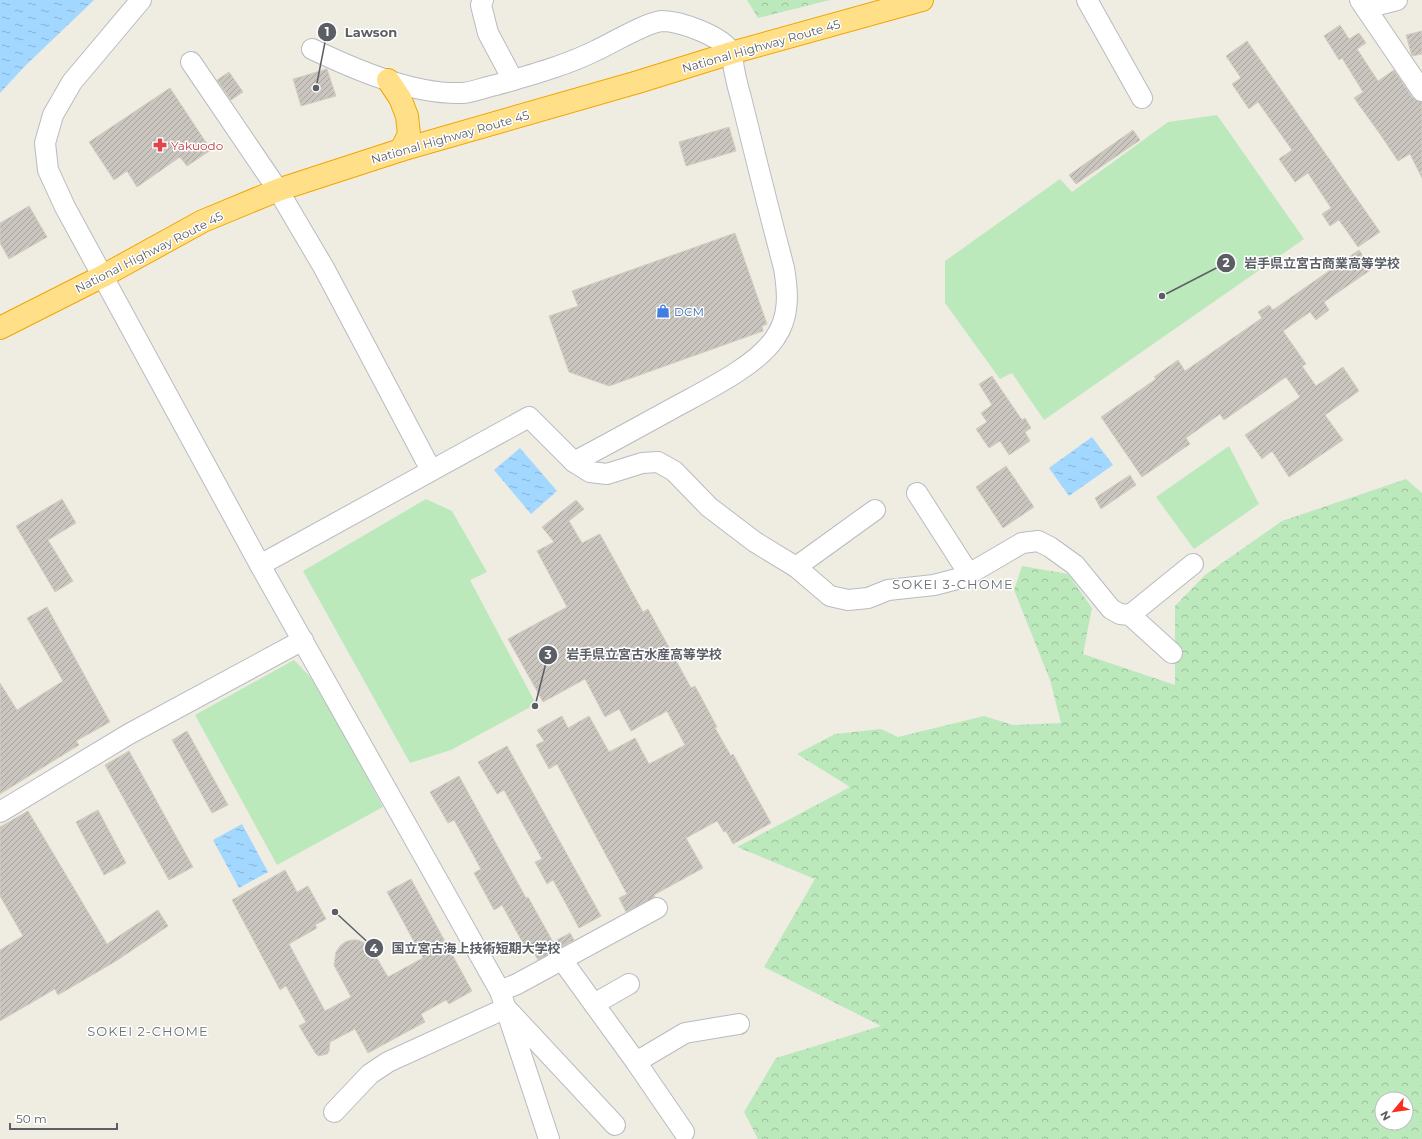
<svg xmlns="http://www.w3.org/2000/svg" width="1422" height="1139" font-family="Montserrat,'Noto Sans JP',sans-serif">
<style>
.forest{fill:url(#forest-crowns);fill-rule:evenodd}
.park{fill:#bce9bc}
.water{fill:url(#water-ripples)}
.building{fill:url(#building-hatch);stroke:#d4cec0}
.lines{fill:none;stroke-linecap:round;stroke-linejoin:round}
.minor-casing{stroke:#b8bbc0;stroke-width:22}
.highway-casing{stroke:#f1a500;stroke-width:24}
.minor{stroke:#fff;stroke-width:20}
.highway{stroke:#ffe089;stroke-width:22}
.labels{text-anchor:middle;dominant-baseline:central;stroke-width:3;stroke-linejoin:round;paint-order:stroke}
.street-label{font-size:12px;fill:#5b5f65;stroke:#fff}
.health-label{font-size:12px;fill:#be3a42;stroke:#fff;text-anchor:start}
.shop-label{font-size:12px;fill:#366cbe;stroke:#fff;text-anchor:start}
.neighbourhood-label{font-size:13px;letter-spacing:1px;fill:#6b7177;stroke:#fff}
.leader{fill:none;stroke:#5b5f65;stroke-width:1.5}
.callout-dot{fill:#5b5f65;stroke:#fff;stroke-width:1.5}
.mark-label{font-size:12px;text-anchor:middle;font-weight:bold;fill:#fff}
.callout-label{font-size:13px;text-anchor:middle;font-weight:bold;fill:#5b5f65;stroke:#fff;stroke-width:3;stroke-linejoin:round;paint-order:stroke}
</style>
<defs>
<pattern id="forest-crowns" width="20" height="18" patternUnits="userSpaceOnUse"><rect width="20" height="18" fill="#bce9bc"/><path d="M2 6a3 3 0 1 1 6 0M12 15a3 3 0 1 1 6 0" fill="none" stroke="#9cc09c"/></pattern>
<pattern id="water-ripples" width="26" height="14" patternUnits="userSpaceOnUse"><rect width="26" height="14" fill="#a2d7ff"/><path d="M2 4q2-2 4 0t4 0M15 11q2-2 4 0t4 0" fill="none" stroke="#87b2d2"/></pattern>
<pattern id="building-hatch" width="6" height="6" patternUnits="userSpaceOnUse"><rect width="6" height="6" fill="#cac6bf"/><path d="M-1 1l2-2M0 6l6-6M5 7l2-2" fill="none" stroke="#a7a49f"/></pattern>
</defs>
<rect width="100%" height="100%" fill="#efece2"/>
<g class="forest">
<polygon points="747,0 830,0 758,18"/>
<path d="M1406,479L1422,493V1139H758L744,1112L776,1058L881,1026L764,967L815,879L737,847L850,787L797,754L835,734L881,729L898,737L984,716L1013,725L1061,723L1050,680L1014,590L1022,566L1068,574L1092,608L1083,654L1175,685V606L1205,575L1282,521ZM1382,1099H1406V1123H1382Z"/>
</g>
<g class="park">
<polygon points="1217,115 1304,239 1044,420 1012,373 1000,379 945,303 945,261 1060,179 1072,192 1168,122"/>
<polygon points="1229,446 1259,504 1194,549 1156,497"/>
<polygon points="426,499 452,511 487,572 470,580 536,704 451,750 410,763 303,571"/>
<polygon points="294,660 319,686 383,807 277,865 195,715"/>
</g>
<g class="water">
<polygon points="0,0 94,0 25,66 0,93"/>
<polygon points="1092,437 1113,465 1069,496 1049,468"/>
<polygon points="520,448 557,491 531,514 494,470"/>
<polygon points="242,824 268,872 239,888 213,840"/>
</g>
<g class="building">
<polygon points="1340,25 1349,39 1359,33 1366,43 1357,49 1378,81 1394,70 1412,97 1417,101 1422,102 1422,178 1410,154 1398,161 1380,134 1354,98 1363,92 1342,58 1339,60 1324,36"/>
<polygon points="1422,31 1422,54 1412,56 1406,35"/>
<polygon points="1247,41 1380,232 1358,247 1339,220 1330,226 1322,214 1331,208 1308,173 1295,182 1279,159 1292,150 1258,102 1249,109 1232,84 1241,78 1226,56"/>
<polygon points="327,69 336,96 301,106 293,79"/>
<polygon points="229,72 243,92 231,100 217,80"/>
<polygon points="170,88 211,150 187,166 180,157 137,187 127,171 114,180 89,142"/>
<polygon points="729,127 736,151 686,166 679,142"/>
<polygon points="1133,130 1140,140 1076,184 1069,175"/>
<polygon points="29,206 47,237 9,259 0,243 0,223"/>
<polygon points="735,233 767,324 762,326 763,331 609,386 569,372 549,316 578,306 572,291"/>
<polygon points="1359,250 1372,269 1324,302 1329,310 1316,320 1310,312 1283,331 1306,364 1302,366 1316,386 1343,367 1359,391 1325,415 1343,440 1289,477 1272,451 1262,459 1245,435 1300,397 1286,377 1224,420 1220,414 1186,438 1190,444 1142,477 1101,417 1156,379 1154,377 1178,360 1185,371 1262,318 1258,312 1269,305 1273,310"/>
<polygon points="992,376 1022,420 1025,418 1031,428 1025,432 1030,441 1009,455 1000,441 989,448 976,429 987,422 981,413 992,405 979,384"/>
<polygon points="1006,466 1034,507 1003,528 976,487"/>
<polygon points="1130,475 1136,485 1101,509 1095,498"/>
<polygon points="62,499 76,523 48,540 73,581 55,592 16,526"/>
<polygon points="576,500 584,509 569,521 582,543 600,534 643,612 648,609 691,688 695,686 717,727 715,728 731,756 733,754 771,823 733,844 726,831 724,832 717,821 686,838 703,868 654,895 655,897 626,912 619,898 627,894 557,764 549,769 536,745 544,741 537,730 562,716 568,728 589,716 609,752 635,738 649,764 685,745 667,711 631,731 619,709 605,717 585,679 543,702 508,639 567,607 537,551 554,542 542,527"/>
<polygon points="47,607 110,722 76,741 79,745 0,794 0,683 17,710 63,681 27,618"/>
<polygon points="187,731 228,805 212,813 172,740"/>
<polygon points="507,746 601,916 579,928 553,880 547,884 535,862 542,859 504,790 497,794 478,762"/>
<polygon points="129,751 193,867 169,880 105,765"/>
<polygon points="459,776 526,898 528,897 553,942 570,933 574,940 538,960 529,944 525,947 502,905 494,910 474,873 481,869 454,820 448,823 430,792"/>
<polygon points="98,810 126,863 104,875 76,822"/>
<polygon points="28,811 107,944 158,910 168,926 116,961 58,995 55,989 0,1021 0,950 23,936 0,896 0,827"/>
<polygon points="285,870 297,892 308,886 326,919 315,925 317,928 289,944 325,1011 351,997 334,965 336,952 340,946 345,942 351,940 358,940 369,945 388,977 423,958 387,892 411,879 472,991 449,1004 446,1000 421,1014 425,1022 368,1053 355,1029 330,1042 329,1051 327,1054 319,1056 316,1054 299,1026 306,1022 286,986 280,990 232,900"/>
</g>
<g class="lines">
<g class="minor-casing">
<g id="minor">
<polyline points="141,0 72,82 53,115 45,143 48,170 65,207 260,565 500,991 549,1139"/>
<polyline points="483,0 481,5 488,33 513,80"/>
<polyline points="1087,0 1142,98"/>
<polyline points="1360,0 1422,91"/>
<polyline points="1366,8 1397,0"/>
<polyline points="191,62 278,190 324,268 431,470"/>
<polyline points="574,462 590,472 607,474 642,463 658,462 674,471 709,507 755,542 796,567 830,596 848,600 868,598 888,590 934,585 957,579 969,574 1022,543 1038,541 1050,547 1075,565 1111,609 1120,614 1130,615 1172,653"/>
<polyline points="917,493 969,574"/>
<path d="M260,565L529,417L574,462C606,445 637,428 668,411C700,393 755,368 775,338C790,317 788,292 784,268C769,211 755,155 741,98C738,88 736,79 734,69C733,64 733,56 731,52C722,36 680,21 662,21C647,22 612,43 597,50C565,66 530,75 496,85C485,87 474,92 463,93C414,95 356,70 312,49"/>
<polyline points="796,567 875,510"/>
<polyline points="1130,615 1193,564"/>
<polyline points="0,812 129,734 303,640"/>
<polyline points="562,960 636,1062 684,1132"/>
<polyline points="500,991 517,984 657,908"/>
<polyline points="594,1004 629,984"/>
<polyline points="636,1062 685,1033 739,1024"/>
<polyline points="334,1112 370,1074 388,1062 506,1008 615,1125"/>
</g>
</g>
<g class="highway-casing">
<g id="highway">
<polyline points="388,80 400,98 407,116 409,134 401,150"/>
<polyline points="0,328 103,276 203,221 278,190 401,150 638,82 731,53 922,0"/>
</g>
</g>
<use href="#minor" class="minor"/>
<use href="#highway" class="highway"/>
</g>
<defs>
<g id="pharmacy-bare" transform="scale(1.08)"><path d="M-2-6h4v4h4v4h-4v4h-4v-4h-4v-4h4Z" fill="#e0444e" stroke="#fff" stroke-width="2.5" paint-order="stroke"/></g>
<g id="shop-bare" transform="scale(1.08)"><path d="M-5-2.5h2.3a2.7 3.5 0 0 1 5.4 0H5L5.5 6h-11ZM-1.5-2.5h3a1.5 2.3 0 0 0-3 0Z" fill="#3f7fe0" stroke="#fff" stroke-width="2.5" paint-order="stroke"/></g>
</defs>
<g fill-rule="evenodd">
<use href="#pharmacy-bare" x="160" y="145"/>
<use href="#shop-bare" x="663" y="311"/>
</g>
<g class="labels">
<g class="street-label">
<text transform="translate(761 46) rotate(-16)">National Highway Route 45</text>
<text transform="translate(450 137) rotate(-16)">National Highway Route 45</text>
<text transform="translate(149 252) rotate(-27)">National Highway Route 45</text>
</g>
<g class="health-label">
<text x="171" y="145">Yakuodo</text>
</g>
<g class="shop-label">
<text x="674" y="311">DCM</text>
</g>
<g class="neighbourhood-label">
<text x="953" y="584">SOKEI 3-CHOME</text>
<text x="148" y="1031">SOKEI 2-CHOME</text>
</g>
</g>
<path class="leader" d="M316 88L327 32M1162 296L1226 263M535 706L548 655M335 912L374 948"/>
<g class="callout-dot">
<circle cx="316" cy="88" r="4"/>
<circle cx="1162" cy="296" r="4"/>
<circle cx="535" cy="706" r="4"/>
<circle cx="335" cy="912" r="4"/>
<circle cx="327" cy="32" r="10"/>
<circle cx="1226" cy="263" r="10"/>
<circle cx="548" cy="655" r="10"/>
<circle cx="374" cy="948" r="10"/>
</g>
<g class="mark-label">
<text x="327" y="36">1</text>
<text x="1226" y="267">2</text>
<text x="548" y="659">3</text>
<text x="374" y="953">4</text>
</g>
<g class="callout-label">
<text x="371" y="37">Lawson</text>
<text x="1322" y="268">岩手県立宮古商業高等学校</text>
<text x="644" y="659">岩手県立宮古水産高等学校</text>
<text x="476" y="953">国立宮古海上技術短期大学校</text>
</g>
<g transform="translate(1394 1111) rotate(241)"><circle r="19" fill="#ffffff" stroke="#bdbfc1"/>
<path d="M0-3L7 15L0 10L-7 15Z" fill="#f92e1e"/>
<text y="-6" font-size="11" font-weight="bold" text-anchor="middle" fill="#5b5f65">N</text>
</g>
<path d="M10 1123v6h107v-6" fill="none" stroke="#5b5f65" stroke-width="2"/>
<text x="16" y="1123" font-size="12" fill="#5b5f65" stroke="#ffffff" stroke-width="3" paint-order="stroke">50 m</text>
</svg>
